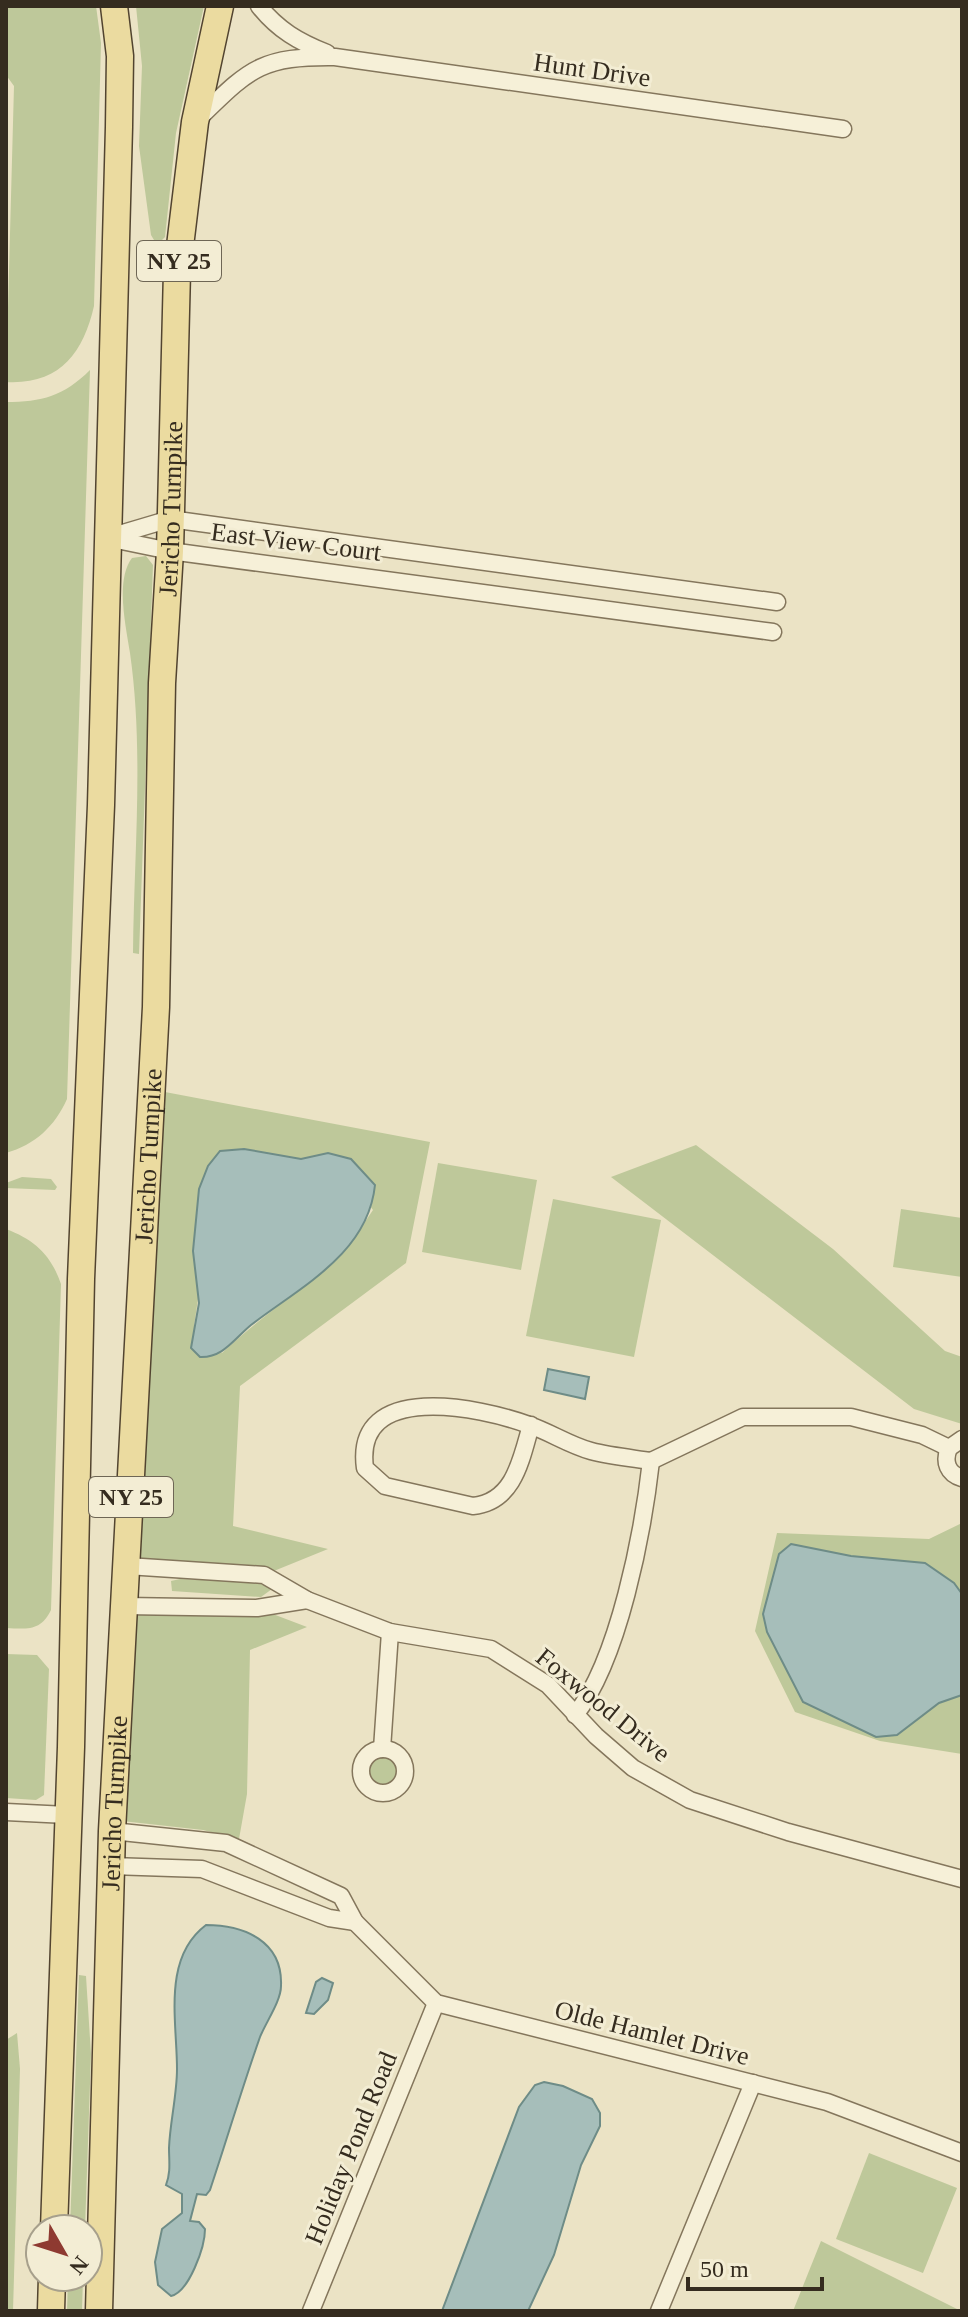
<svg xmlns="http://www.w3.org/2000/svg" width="968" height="2317" font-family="Georgia,serif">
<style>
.green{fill:#bec89a;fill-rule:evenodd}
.water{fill:#a6beba;stroke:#6e8c87;stroke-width:2}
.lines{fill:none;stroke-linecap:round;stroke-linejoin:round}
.street-casing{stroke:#84765c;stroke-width:19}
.primary-casing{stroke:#524430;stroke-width:29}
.street{stroke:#f6f0d8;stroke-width:16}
.primary{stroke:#ebdba0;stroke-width:26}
.labels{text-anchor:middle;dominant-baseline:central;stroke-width:6;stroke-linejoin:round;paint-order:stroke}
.shield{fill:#f3edd4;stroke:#6e6655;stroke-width:2}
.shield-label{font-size:24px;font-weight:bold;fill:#352c1f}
.street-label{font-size:26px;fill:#352c1f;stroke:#f3edd4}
</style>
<rect width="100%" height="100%" fill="#ebe3c5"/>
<g class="green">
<path d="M6,6H96L101,43L94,306C83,354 59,385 6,382L14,86L6,75Z"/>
<polygon points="136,6 204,6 176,133 165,237 161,241 154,240 151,235 139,146 142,66"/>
<path d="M90,370L67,1099C55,1126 35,1145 6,1153V402C42,402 64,396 90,370Z"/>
<path d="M146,556L153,565L139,954L133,953C134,854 144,751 130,653C126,627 115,580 132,558Z"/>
<path d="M165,1092L430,1142L406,1263L240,1386L233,1526L328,1549L264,1575L127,1566L151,1127ZM244,1149L301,1159L328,1153L373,1210C332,1274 276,1302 222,1353L194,1326L220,1151Z"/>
<polygon points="696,1145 833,1249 945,1351 962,1357 962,1424 914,1409 611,1177"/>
<polygon points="438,1163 537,1180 521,1270 422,1252"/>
<polygon points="22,1177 51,1179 57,1187 55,1190 6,1188 6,1183"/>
<polygon points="553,1199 661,1220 634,1357 526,1336"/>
<polygon points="901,1209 962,1218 962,1277 893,1267"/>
<path d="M6,1229C35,1240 51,1255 61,1284L51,1610C41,1631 28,1629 6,1628Z"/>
<polygon points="962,1523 962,1754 880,1741 795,1712 755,1631 777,1533 929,1539"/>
<polygon points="180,1579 264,1582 272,1589 261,1597 172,1591 171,1581"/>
<polygon points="125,1606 257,1608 307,1627 250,1650 247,1794 239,1839 203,1830 113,1820"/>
<polygon points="6,1654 37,1655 49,1669 44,1795 36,1800 6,1798"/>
<circle cx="383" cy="1771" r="17"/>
<polygon points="79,1975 86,1976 91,2054 85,2229 70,2229"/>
<polygon points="17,2033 20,2069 13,2311 6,2311 6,2040"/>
<polygon points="869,2153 957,2188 923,2273 836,2239"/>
<polygon points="821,2241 961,2311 793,2311"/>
<polygon points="68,2277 83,2277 82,2311 67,2311"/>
</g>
<g class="water">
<path d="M244,1149L301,1159L328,1153L351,1159L375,1185C368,1254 300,1287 251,1325C234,1339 223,1358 200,1357L191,1348L199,1303L193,1251L199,1189L208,1166L220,1151Z"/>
<polygon points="548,1369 589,1377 585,1399 544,1390"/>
<polygon points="791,1544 851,1556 925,1563 954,1583 962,1594 962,1695 939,1703 897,1735 876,1737 803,1702 767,1632 763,1614 779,1554"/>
<path d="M206,1925C244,1925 283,1941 281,1986C281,2001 266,2022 260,2037C242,2088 227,2139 210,2190L206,2195L197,2194L190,2221L199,2222L205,2229C205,2247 189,2292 171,2296L158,2285L155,2262L162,2229L182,2213V2194L166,2185C171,2172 169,2161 169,2148C170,2122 177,2095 177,2069C177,2021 162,1958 206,1925Z"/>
<polygon points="322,1978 333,1983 328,2000 314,2014 306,2013 316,1982"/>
<polygon points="544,2082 563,2086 592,2099 600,2113 600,2126 581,2165 554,2255 528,2311 442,2311 519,2107 535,2085"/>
</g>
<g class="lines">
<g class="street-casing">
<g id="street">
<path d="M259,6C278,30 299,42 327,53"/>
<path d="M196,121C249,70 258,56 335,57L843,129"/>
<polyline points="106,538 170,519 777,602"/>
<polyline points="107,538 170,551 773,632"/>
<path d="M531,1425C521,1460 514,1502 473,1506L385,1486L365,1468C353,1380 480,1407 529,1425C550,1432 569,1445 591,1451C610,1456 631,1458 651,1461"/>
<path d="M962,1439L949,1448C943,1462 948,1474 962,1478"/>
<polyline points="651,1461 743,1417 851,1417 922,1435 949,1448"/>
<polyline points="127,1566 264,1575 307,1600 390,1632 491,1649 548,1685 596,1736 633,1768 690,1800 788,1832 962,1879"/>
<polyline points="125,1606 257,1608 307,1600"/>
<path d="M575,1715C619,1660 643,1532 651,1461"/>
<polyline points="382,1749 390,1632"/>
<circle cx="383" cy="1771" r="22"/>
<polyline points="6,1812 67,1815"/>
<polyline points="112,1831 226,1843 341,1896 355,1922 436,2003 827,2102 962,2153"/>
<polyline points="111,1866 202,1869 329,1918 355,1922"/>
<polyline points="311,2311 436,2003"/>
<polyline points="659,2311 753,2083"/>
</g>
</g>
<g class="primary-casing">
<g id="primary">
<polyline points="54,2229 71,1747 81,1279 101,805 119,127 120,56 114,6"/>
<polyline points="51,2311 52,2277"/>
<path id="s1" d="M99,2311L112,1831L156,1007L162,683L170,551L177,271L195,122L220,6"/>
</g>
</g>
<use href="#street" class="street"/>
<use href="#primary" class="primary"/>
</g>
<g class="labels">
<g class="shield">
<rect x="137" y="241" width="84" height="40" rx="6"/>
<rect x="89" y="1477" width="84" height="40" rx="6"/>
</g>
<g class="shield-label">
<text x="179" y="261">NY 25</text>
<text x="131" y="1497">NY 25</text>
</g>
<g class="street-label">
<text transform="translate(592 70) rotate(8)">Hunt Drive</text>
<text stroke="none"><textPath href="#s1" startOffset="1804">Jericho Turnpike</textPath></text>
<text transform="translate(296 542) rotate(7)">East View Court</text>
<text stroke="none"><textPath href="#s1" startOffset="1156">Jericho Turnpike</textPath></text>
<text transform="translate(603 1705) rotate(39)">Foxwood Drive</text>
<text stroke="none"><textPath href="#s1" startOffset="508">Jericho Turnpike</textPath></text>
<text transform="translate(652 2033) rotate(14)">Olde Hamlet Drive</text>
<text transform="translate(351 2148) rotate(-68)">Holiday Pond Road</text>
</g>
</g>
<rect width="968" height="2317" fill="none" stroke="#352c1f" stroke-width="16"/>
<g transform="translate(64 2253) rotate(129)"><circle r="38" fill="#f3edd4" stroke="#a7a08c" stroke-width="2"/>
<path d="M0-6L14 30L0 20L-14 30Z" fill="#8e3a31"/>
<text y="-12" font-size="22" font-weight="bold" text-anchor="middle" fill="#352c1f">N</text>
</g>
<path d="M688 2277v12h134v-12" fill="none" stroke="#352c1f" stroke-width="4"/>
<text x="700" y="2277" font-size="24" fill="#352c1f" stroke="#f3edd4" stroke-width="6" paint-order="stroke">50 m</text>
</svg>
